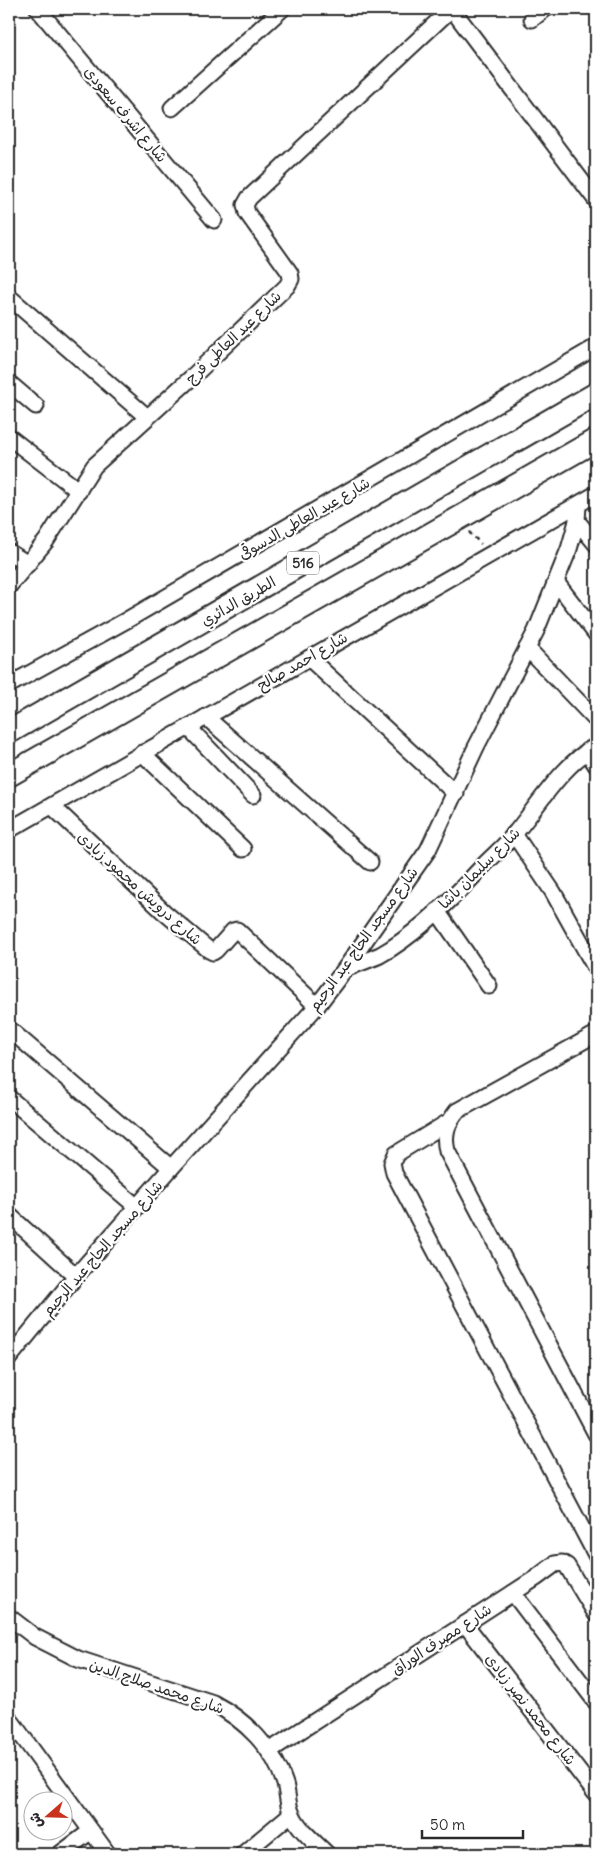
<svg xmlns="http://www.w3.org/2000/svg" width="605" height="1863" font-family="Delius,'Playpen Sans Arabic',sans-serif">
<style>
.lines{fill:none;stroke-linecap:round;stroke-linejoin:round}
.minor-casing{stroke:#2b2b2b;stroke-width:19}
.highway-casing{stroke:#2b2b2b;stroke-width:26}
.path{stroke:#2b2b2b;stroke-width:2.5;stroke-dasharray:4 4;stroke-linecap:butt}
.minor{stroke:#fff;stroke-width:15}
.highway{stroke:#fff;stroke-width:22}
.labels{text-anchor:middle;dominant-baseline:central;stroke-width:4.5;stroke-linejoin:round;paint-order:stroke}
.shield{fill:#fff;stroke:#6b6b6b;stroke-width:1}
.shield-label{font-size:14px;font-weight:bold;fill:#2b2b2b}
.street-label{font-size:15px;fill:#2b2b2b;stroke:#fff}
</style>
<rect width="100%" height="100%" fill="#fff"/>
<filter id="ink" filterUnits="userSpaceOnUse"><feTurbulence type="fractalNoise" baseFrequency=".02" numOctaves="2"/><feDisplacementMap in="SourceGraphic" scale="10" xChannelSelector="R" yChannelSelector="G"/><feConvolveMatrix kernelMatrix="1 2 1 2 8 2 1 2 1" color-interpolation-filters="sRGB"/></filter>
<g filter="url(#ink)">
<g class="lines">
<g class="minor-casing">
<g id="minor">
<polyline points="38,9 214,220"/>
<polyline points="452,9 596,200"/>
<polyline points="532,19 545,9"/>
<polyline points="172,108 282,9"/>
<polyline points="9,297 147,417"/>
<polyline points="9,383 36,406"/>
<polyline points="9,437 79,491"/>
<polyline points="577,521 596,544"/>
<polyline points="9,552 28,564"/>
<polyline points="556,582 596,634"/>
<polyline points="9,586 46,541 94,466 191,378 287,286 291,279 290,273 247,213 245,205 249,198 451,9"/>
<polyline points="527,648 596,720"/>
<polyline points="309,658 456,794"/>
<polyline points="9,685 127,620 596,347"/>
<polyline points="206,717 370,862"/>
<polyline points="188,727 253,795"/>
<polyline points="587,751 596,765"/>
<polyline points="142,753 243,849"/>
<polyline points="52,806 164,912 209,950 213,952 216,950 233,931 237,930 317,1006"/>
<polyline points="9,830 596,494"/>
<polyline points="514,834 553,892 596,969"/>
<polyline points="437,911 489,986"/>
<path d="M345,969C356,964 369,960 380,955C415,936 457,894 484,865C495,854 507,844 516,832C539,804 564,763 596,746"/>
<polyline points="9,1029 171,1168"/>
<path d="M596,1034L457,1111C447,1124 443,1134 447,1151L596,1434"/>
<polyline points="9,1098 137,1207"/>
<polyline points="450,1121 396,1154 392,1163 394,1173 596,1555"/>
<polyline points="9,1215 76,1276"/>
<polyline points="9,1358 76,1276 171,1168 317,1006 345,969 428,850 476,747 536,631 569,549 577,521 578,505"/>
<polyline points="513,1593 596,1702"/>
<path d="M9,1617L35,1637L78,1659L213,1703C245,1720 274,1748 285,1784C288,1793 287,1805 292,1814C299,1830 315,1842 327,1854"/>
<polyline points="465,1624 596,1794"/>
<polyline points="9,1718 108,1854"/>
<polyline points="269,1751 536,1578 555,1564 562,1563 567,1566 596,1614"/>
<polyline points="60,1854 91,1831"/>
<polyline points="243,1854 291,1814"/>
</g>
</g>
<g class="highway-casing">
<g id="highway">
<polyline points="9,732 596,394"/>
<polyline points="9,775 596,440"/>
</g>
</g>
<polyline class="path" points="469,532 481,544"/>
<use href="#minor" class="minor"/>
<use href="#highway" class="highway"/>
</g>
</g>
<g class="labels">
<rect class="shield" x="287" y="551.5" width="32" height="23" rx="4"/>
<g class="shield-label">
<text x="303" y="563">516</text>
</g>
<g class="street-label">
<text transform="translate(126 114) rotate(50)">شارع اشرف سعودى</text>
<text transform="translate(233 337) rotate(-44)">شارع عبد العاطى فرج</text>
<text transform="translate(304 518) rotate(-30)">شارع عبد العاطى الدسوقى</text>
<text transform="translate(238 601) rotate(-30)">الطريق الدائري</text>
<text transform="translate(302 661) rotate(-30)">شارع احمد صالح</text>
<text transform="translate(479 868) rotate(-45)">شارع سليمان باشا</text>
<text transform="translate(140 888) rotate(42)">شارع درويش محمود زبادى</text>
<text transform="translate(363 939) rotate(-54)">شارع مسجد الحاج عبد الرحيم</text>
<text transform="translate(102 1248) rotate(-49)">شارع مسجد الحاج عبد الرحيم</text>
<text transform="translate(441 1639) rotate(-33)">شارع مصرف الوراق</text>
<text transform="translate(157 1686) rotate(19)">شارع محمد صلاح الدين</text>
<text transform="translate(531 1709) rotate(52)">شارع محمد نصر زبادى</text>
</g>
</g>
<rect width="605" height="1863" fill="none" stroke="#fff" stroke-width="30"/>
<rect x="15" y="15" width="575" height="1833" fill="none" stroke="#2b2b2b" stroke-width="2" filter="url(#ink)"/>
<g transform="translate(48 1816) rotate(250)"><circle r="24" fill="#ffffff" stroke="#aaaaaa"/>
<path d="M0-4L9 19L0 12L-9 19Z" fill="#c8321e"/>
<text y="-8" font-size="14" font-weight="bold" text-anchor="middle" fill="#2b2b2b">ش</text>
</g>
<path d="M422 1830v8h101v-8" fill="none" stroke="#2b2b2b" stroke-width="2.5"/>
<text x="430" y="1830" font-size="15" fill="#2b2b2b" stroke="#ffffff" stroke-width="4" paint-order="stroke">50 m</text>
</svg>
